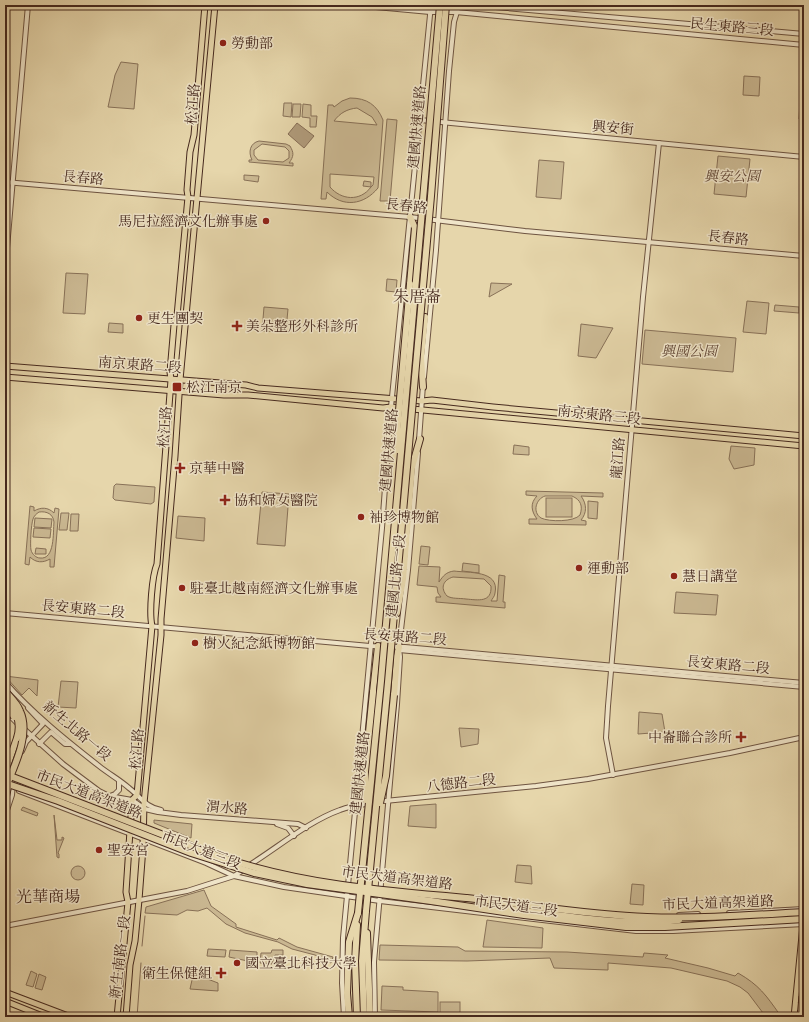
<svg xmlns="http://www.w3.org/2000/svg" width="809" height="1022" font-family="Alegreya,'Noto Serif TC',serif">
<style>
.green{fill:#cbb993;stroke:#887158;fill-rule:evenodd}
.water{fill:#b09b7b;stroke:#866d56}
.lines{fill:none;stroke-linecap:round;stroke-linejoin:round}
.stream{stroke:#866d56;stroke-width:1}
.minor-casing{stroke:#6e5441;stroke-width:6}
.major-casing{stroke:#46291e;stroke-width:7}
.highway-casing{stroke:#46291e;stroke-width:8}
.minor{stroke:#efe4c8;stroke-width:4}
.major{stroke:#e6d6ab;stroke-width:5}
.highway{stroke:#e6d6ab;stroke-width:6}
.rail{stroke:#46291e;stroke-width:1;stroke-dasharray:7 7;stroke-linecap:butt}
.highway-bridge-casing{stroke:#46291e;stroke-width:8;stroke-linecap:butt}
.highway-bridge{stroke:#e6d6ab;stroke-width:6}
.poi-dot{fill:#8f2418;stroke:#efe4c8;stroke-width:1.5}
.labels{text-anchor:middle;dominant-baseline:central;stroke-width:3;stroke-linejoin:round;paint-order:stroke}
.street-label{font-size:14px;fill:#46291e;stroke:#efe4c8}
.poi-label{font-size:14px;fill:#46291e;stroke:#efe4c8;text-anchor:start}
.park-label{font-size:14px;font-style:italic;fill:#614635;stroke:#efe4c8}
.quarter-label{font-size:16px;fill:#46291e;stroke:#efe4c8}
</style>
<rect width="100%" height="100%" fill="#e6d6ab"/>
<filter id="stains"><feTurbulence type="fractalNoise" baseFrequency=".005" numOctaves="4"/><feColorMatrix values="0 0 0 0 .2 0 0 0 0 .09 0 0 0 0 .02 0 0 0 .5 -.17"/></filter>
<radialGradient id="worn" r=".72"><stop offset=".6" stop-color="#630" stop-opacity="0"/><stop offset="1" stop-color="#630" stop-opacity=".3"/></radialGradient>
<g class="green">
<polygon points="121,62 138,64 134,109 108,107 115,75"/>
<polygon points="744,76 760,77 759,96 743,95"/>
<polygon points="801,84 804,85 804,120 799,119"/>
<path d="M350,98C367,98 377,105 383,120L378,188C364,205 343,208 327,192L326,199H321L328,105H333L334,107L342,101ZM357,108L372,117L377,125L334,121C340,113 347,109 357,108ZM330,174L374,177L373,185L371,187V182L364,181L363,186L371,187C360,202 341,200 330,187Z"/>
<polygon points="284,103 292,103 291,117 283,116"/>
<polygon points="293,104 301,104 300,117 292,117"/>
<polygon points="303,104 311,105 311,116 317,116 316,127 310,127 310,118 302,117"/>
<polygon points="387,119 397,120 390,201 380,201"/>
<path d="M259,141L286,144L290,146C294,153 294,156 289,163H293V166L249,162V160H252C248,152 250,143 259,141ZM262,144L285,147L289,151V158L283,162L258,160L254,155V150Z"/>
<polygon points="718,156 750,159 746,197 714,194"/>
<polygon points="539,160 564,162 561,199 536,197"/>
<polygon points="244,175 259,176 258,182 244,180"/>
<polygon points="66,273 88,274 85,314 63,313"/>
<polygon points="387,279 397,280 396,292 386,291"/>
<polygon points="491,283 512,284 489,297"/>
<polygon points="747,301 769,303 766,334 743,332"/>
<polygon points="775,305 799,307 799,313 774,311"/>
<polygon points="264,307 288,309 286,330 284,332 262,331"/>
<polygon points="109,323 123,324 123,333 108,332"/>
<polygon points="581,324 613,328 596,358 578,356"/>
<polygon points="645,330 736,338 733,372 642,364"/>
<polygon points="514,445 529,447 529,455 513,454"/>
<polygon points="731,446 755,448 754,465 734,469 729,459"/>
<polygon points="116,484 155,487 154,502 151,504 115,500 113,498 114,486"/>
<path d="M526,491L603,493V497L581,496C587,504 587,513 581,520L586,521V525L529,524V519H537C531,511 530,503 537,496L526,495ZM545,496H572C581,500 583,506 580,515C574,522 549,522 541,518C532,512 536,499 545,496Z"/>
<polygon points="262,492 289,494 285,546 257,544"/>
<rect x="546" y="498" width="26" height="19"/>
<polygon points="588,501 598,502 597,519 588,518"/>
<path d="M30,506L34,507V511C41,507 48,507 54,513L55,508L59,509L54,567H50V559C43,563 36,563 30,557L29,565L25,564ZM39,512C47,511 53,514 54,522C53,532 55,560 40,558C36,558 32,554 31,550C30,545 31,525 33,519C34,516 36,514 39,512Z"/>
<polygon points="61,513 69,513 67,530 59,530"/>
<polygon points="71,514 79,514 78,531 70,531"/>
<polygon points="178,516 205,518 204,541 176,538"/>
<polygon points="35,518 52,519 51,528 34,527"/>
<polygon points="34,528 51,529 50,538 33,537"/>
<polygon points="421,546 430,547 428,565 419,564"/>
<polygon points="36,548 46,549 46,554 35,554"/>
<polygon points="463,563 479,565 479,573 462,571"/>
<path d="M419,566L440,567L439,582C443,576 446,572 454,571C468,573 500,570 495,593C495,596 492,599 491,601H497L499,575L505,576L503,602H505V608L436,602V597H441L438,593L437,587L417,585ZM453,577L484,579L491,586C492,603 478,600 466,599C459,598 452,599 447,596C440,588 443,580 453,577Z"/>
<polygon points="676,592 718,595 716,615 674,613"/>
<polygon points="5,676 38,680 37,696 29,688 22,695"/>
<polygon points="61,681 78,682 76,708 58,707"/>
<polygon points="639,712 662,714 665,732 638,734"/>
<polygon points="459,728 479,729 478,744 461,747"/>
<polygon points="436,804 436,828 408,826 410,806"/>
<polygon points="23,807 38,813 37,816 21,810"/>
<polygon points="54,815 57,840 62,840 62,837 64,838 58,853 59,854 59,858 57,857"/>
<polygon points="154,820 192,824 191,838 154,823"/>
<polygon points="517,865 531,866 532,884 515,882"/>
<circle cx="78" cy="873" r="7"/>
<polygon points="632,884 644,885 643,905 630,904"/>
<polygon points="204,890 211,906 236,924 236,927 277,940 279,938 297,947 333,957 331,963 315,955 292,949 278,942 245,933 226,924 207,908 198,911 187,910 177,915 145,913 146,907"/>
<polygon points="487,920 543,928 542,948 483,947"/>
<path d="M380,945L458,947L465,951L567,952L643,957L644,953L668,955L665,958L708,968L735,976L738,973C759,985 766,995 780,1015L786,1013V1017H766L748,993L740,987L727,981L671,968L608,963V970L554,968L550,958L467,961L379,960Z"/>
<polygon points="208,949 226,950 225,957 207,956"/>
<polygon points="230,950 257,952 257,963 229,957"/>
<polygon points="272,950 283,950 283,955 275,955 272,964 260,963 261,953 271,953"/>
<polygon points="31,971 37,974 33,987 26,985"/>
<polygon points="39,974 46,977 42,990 35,988"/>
<polygon points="199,978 205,978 218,983 218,991 190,989 192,980"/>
<polygon points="382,986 403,987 403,990 438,992 438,1012 381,1010"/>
<rect x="440" y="1002" width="20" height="15"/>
</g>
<polygon class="water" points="297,123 314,136 304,148 288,134"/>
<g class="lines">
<g class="stream">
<polyline points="142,946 145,916"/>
<polyline points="137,1017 141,963"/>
</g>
<g class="minor-casing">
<g id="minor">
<polyline points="354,5 430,12 456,12 804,45"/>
<polyline points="472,5 804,34"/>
<polyline points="420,120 804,157"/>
<polyline points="5,182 410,217 525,231 804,256"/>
<polyline points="5,271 28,5"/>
<polyline points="424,377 436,250 449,71 454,22 459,5"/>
<polyline points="419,440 423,385"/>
<polyline points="5,613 370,646 405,647 804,683"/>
<polyline points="399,650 804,687"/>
<path d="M5,682C32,713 67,741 99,766C109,774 120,780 129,788C141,797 145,807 161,810"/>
<polyline points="5,711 19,725"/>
<polyline points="24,729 63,764 99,791 109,796 132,800 145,809 158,812 181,815 298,824 306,828"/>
<polyline points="39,744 51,732 65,744 70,744"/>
<polyline points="22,751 26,742 43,724 28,708"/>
<polyline points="613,775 606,738 608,706 643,297 659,143"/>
<polyline points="19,791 206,863 234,876 284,887 380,901 636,931 673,931 804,924"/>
<polyline points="110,796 115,794 119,790 119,781"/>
<polyline points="385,801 536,786 588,779 730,753 804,737"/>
<polyline points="5,816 12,795 13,784"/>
<polyline points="277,824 288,828 294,836"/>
<path d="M248,866C277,848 309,821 340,810C352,805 366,804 379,802"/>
<polyline points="729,913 804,909"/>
<polyline points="679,915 698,914"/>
<polyline points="5,926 187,891 234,876 243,870"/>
<polyline points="344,1017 342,983 343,938 382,528 391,407 431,5"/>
<polyline points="375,1017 374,962 397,704 400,657 399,647 408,570 418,453"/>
</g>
</g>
<g class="major-casing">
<g id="major">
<polyline points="5,366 246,385 258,388 422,401 432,400 493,407 804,436"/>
<polyline points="5,377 224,395 248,395 383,408 391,407 804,446"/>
<polyline points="5,992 71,1017"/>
<polyline points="5,1001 45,1017"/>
<path d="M117,1017L128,902L126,892L132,800L137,795L152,626C149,613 152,576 157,564L171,380L170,372L174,325L177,316L188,197L187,190L190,152L194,135L205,5"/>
<polyline points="126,1017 130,965 135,941 139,900 143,847 144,803 161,635 161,619 175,456 180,380 215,5"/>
<polyline points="794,1017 804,915"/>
<polyline points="803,1017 804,1007"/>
</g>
</g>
<g class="highway-casing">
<g id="highway">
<polyline points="410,284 415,228 410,217"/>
<polyline points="423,387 421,358 425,317"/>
<polyline points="397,613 403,579 412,467 420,439"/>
<polyline points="373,692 378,646"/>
<polyline points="394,695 397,656 399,647"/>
<polyline points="5,772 17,738"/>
<polyline points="5,778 43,793"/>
<polyline points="145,832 207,855"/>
<polyline points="429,898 503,908"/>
<polyline points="367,933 370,1017"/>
<polyline points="349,1017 347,993 349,942 358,913"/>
<polyline points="357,1017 355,961 357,925"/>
<polyline points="364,1017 362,961 366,911"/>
</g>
</g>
<use href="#minor" class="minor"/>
<use href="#major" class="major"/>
<use href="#highway" class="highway"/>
<polyline class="rail" points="797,1017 804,943"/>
<g class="highway-bridge-casing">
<g id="highway-bridge">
<polyline points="398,450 397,433 410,284"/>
<path d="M5,691C10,697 17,703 20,711C31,734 14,767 5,789"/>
<path d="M5,698C16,710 22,722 17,738"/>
<polyline points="7,706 14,717"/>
<path d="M5,774L218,856C298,884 383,891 467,898C527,904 587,915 647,917C699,919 752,915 804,912"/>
<polyline points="5,783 58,801 191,853 254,873 307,884 431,901 524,915 626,927 665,927 804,919"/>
<polyline points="366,800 365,772 373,692"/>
<polyline points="5,801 8,787"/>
<polyline points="380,803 386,776 394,695"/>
<path d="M507,909C563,915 622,927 679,920"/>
<polyline points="366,911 388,682 431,196 446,5"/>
<polyline points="358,913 381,681 440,5"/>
</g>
</g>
<use href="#highway-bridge" class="highway-bridge"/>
</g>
<g class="poi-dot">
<circle cx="223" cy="43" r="4"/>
<circle cx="266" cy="221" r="4"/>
<circle cx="139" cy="318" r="4"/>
<path d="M235 320h4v4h4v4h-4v4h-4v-4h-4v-4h4z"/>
<rect x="172" y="382" width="10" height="10" rx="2"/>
<path d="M178 462h4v4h4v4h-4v4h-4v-4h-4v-4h4z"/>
<path d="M223 494h4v4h4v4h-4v4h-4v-4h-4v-4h4z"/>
<circle cx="361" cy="517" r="4"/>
<circle cx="579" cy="568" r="4"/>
<circle cx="674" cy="576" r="4"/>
<circle cx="182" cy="588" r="4"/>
<circle cx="195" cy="643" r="4"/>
<path d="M739 731h4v4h4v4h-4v4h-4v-4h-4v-4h4z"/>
<circle cx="99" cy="850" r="4"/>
<circle cx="237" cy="963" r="4"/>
<path d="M219 967h4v4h4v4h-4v4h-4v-4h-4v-4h4z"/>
</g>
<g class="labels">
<g class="street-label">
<text transform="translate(732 27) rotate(5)">民生東路三段</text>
<text transform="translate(193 104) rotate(-85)">松江路</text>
<text transform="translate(417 127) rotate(-85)">建國快速道路</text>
<text transform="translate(613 128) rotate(5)">興安街</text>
<text transform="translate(83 178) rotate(5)">長春路</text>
<text transform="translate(406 206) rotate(6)">長春路</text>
<text transform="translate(728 238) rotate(6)">長春路</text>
<text transform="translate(140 365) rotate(4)">南京東路二段</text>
<text transform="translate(599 415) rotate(6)">南京東路三段</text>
<text transform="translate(165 427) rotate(-86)">松江路</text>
<text transform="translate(389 450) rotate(-85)">建國快速道路</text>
<text transform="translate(618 458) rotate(-85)">龍江路</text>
<text transform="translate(396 576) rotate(-84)">建國北路一段</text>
<text transform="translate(83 609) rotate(5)">長安東路二段</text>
<text transform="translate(405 637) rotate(4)">長安東路二段</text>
<text transform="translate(728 665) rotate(5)">長安東路二段</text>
<text transform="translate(77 731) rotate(40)">新生北路一段</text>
<text transform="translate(137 749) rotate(-85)">松江路</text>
<text transform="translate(360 773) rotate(-84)">建國快速道路</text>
<text transform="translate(461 783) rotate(-6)">八德路二段</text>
<text transform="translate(89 794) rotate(21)">市民大道高架道路</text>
<text transform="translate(227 808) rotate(5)">渭水路</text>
<text transform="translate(201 850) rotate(21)">市民大道三段</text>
<text transform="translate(397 878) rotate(7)">市民大道高架道路</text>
<text transform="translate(718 903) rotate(-2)">市民大道高架道路</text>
<text transform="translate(516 906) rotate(7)">市民大道三段</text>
<text transform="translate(120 957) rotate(-83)">新生南路一段</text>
</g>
<g class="poi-label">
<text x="231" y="43">勞動部</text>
<text x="258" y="221" text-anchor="end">馬尼拉經濟文化辦事處</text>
<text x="147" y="318">更生團契</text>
<text x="246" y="326">美朵整形外科診所</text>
<text x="186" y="387">松江南京</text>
<text x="189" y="468">京華中醫</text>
<text x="234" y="500">協和婦女醫院</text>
<text x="369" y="517">袖珍博物館</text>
<text x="587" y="568">運動部</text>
<text x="682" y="576">慧日講堂</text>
<text x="190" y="588">駐臺北越南經濟文化辦事處</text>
<text x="203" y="643">樹火紀念紙博物館</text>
<text x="732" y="737" text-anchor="end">中崙聯合診所</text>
<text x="107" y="850">聖安宮</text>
<text x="245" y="963">國立臺北科技大學</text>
<text x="212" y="973" text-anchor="end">衛生保健組</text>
</g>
<g class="park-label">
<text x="732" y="176">興安公園</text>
<text x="689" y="351">興國公園</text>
</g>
<g class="quarter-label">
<text x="417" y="297">朱厝崙</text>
<text x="48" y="897">光華商場</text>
</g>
</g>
<rect width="809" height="1022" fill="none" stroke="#e6d6ab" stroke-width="20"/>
<rect x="6" y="6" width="797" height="1010" fill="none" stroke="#46291e" stroke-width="2"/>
<rect x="10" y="10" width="789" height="1002" fill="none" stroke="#46291e"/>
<rect width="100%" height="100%" filter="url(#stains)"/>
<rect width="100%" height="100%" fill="url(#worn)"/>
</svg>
